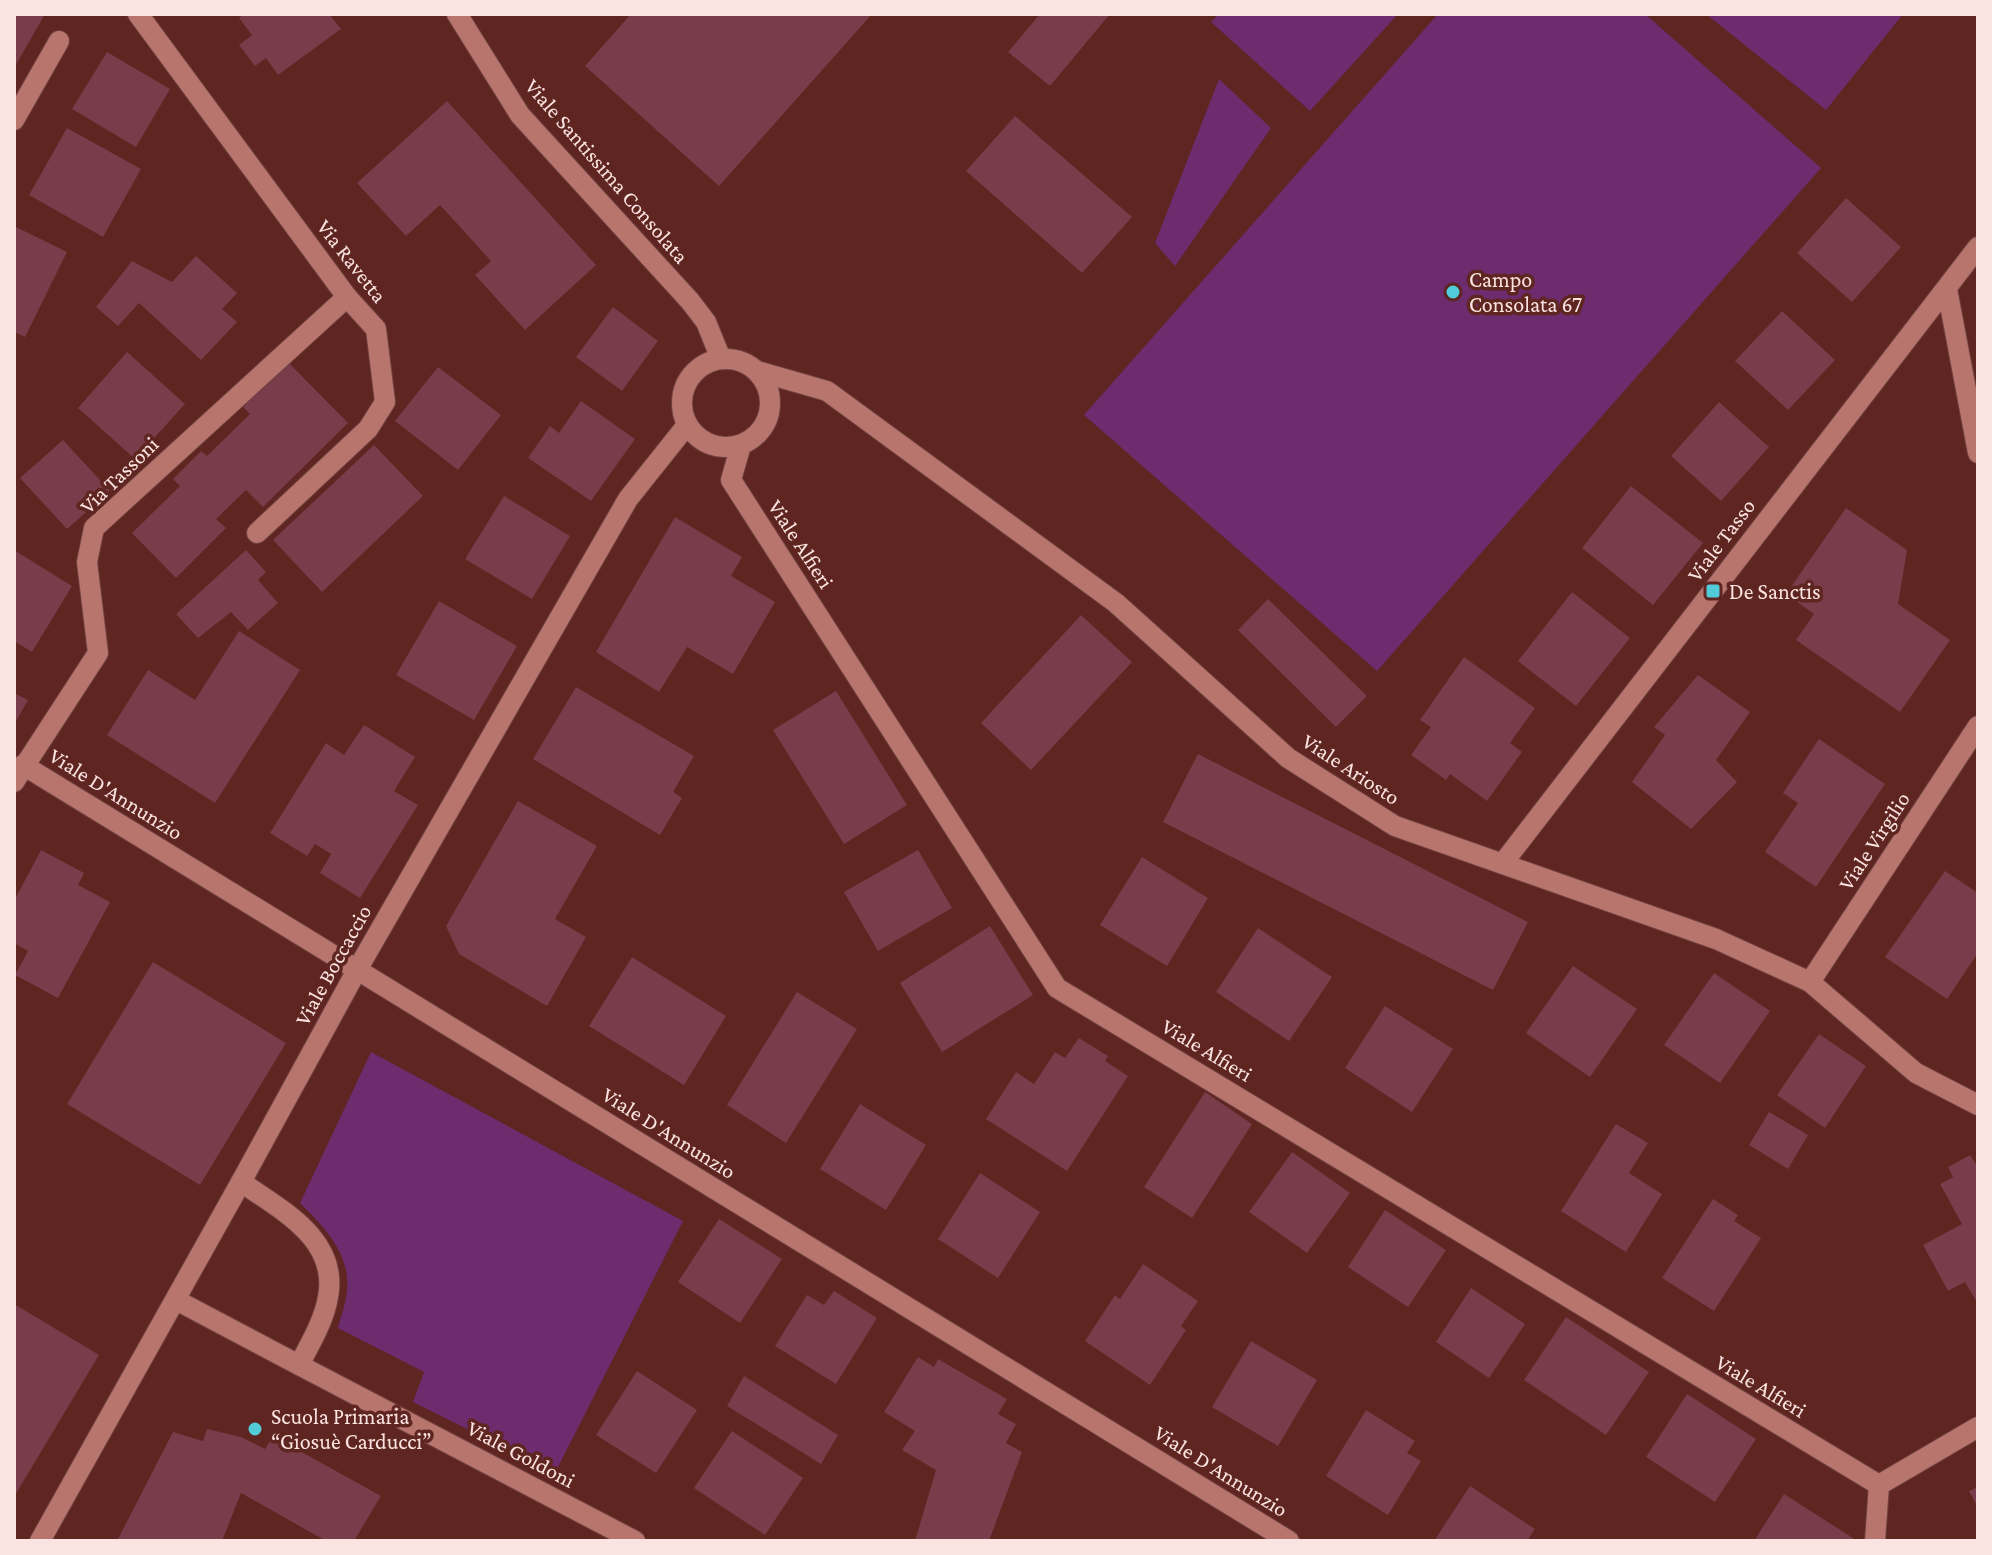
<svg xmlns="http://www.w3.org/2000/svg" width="1992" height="1555" font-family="'Crimson Pro',serif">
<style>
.green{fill:#6c2c6e}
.building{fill:#783c4a}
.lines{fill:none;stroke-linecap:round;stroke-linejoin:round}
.minor-casing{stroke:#714241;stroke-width:22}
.minor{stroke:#b8756e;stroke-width:20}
.poi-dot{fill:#52cbd9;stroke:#5f2521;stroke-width:3}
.labels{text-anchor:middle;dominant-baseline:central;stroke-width:7;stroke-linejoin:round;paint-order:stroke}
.street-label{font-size:22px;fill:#fae3e0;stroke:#5f2521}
.poi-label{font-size:22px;fill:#fae3e0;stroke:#5f2521;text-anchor:start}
</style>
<rect width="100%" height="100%" fill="#5f2521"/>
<g class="green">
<polygon points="1219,14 1398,14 1310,111 1211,22"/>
<polygon points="1438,14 1645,14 1821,168 1377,671 1084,415"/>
<polygon points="1706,14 1903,14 1826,110"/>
<polygon points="1219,79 1271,128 1175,266 1155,243"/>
<path d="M371,1052L683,1221L555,1473L413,1402L424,1372L338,1328C341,1316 346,1303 347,1291C351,1254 324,1227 300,1203Z"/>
</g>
<g class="building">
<polygon points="14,14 45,14 14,68"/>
<polygon points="244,14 329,14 341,29 278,75 266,58 255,66 239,45 252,35 239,18"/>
<polygon points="631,14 872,14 719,186 585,66"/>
<polygon points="1040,14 1110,14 1050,86 1008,52"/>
<polygon points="107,52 170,89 136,147 72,109"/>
<polygon points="447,101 596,265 525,330 475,275 491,261 440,205 406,236 357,183"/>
<polygon points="1015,116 1132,217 1082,273 966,171"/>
<polygon points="67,128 141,169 103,237 29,195"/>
<polygon points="1846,198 1901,247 1852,302 1797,253"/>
<polygon points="14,226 67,252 25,337 14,332"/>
<polygon points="196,256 237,293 222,309 237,322 201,360 139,303 118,326 96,307 132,261 172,282"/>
<polygon points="613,307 658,341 622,391 576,357"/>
<polygon points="1782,311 1835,360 1788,410 1735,361"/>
<polygon points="127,352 185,404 135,459 78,408"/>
<polygon points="288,362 348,423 263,507 246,490 216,519 226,528 176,578 132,533 180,486 173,479 201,451 207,456 250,414 243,407"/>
<polygon points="438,367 501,415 458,470 395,421"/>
<polygon points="581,401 635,439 591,501 528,458 550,426 559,433"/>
<polygon points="1719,402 1769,447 1721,501 1671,456"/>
<polygon points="63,440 110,491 67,529 20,478"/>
<polygon points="374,445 423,496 322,592 273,540"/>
<polygon points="1631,486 1703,543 1653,605 1582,548"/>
<polygon points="504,496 570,536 532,599 465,559"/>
<polygon points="1846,508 1907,550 1898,604 1950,640 1900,712 1796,640 1814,614 1786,594"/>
<polygon points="675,517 742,557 731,576 775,602 733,674 687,647 659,692 596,652"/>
<polygon points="14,550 72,586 32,652 14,641"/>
<polygon points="246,550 266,572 258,580 278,603 248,630 231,612 198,638 176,614"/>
<polygon points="1572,592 1630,638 1576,706 1518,661"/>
<polygon points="1268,599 1367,696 1336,727 1238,630"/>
<polygon points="439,601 517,646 474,720 396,675"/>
<polygon points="1081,615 1132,662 1031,770 981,723"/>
<polygon points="239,631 300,670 215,803 107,735 148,670 195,700"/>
<polygon points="1464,657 1535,708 1510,743 1522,752 1487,801 1450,774 1446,780 1411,755 1431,727 1420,720"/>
<polygon points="1698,675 1750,712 1716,760 1737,782 1691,829 1632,782 1665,735 1654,727"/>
<polygon points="576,687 694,756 673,792 682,798 660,835 533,759"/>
<polygon points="836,691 907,805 844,844 773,730"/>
<polygon points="14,693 28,700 14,725"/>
<polygon points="364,725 415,757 394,791 418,805 360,898 320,873 331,854 315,844 307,856 270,833 326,743 344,755"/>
<polygon points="1819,739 1885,784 1816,887 1765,852 1798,803 1783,793"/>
<polygon points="1198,754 1528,922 1493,990 1163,822"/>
<polygon points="518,801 597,846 555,919 586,937 547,1006 459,954 446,926"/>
<polygon points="41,850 84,873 78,885 110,902 58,998 15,975 28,951 14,943 14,901"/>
<polygon points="918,850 952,908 878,951 844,892"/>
<polygon points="1142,857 1208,898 1167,966 1100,925"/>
<polygon points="1945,871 1978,893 1978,953 1947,999 1885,957"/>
<polygon points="990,926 1033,995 942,1052 900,983"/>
<polygon points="1258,928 1332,977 1289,1041 1216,992"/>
<polygon points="632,957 726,1016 684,1085 589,1026"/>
<polygon points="153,962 286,1043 200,1185 67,1104"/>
<polygon points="1573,966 1637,1009 1590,1077 1526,1033"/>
<polygon points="1714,973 1770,1011 1720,1083 1664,1045"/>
<polygon points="797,992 857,1029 786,1143 727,1105"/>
<polygon points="1385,1006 1453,1049 1412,1112 1345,1068"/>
<polygon points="1819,1034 1866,1066 1825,1128 1777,1095"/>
<polygon points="1079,1038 1108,1056 1105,1061 1128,1076 1067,1171 986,1119 1016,1072 1034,1084 1055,1052 1065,1058"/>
<polygon points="1205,1092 1252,1124 1192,1218 1144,1187"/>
<polygon points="860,1104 926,1145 886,1210 820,1169"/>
<polygon points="1769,1112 1808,1135 1788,1169 1749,1145"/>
<polygon points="1616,1124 1648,1143 1629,1173 1662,1194 1626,1252 1561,1211"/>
<polygon points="1292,1152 1350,1193 1307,1253 1249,1212"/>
<polygon points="1970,1155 1978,1167 1978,1304 1965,1282 1948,1291 1923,1245 1962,1224 1940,1184 1953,1177 1948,1167"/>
<polygon points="980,1173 1040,1212 998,1278 938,1239"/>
<polygon points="1713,1199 1738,1215 1734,1221 1761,1238 1714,1311 1662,1278"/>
<polygon points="1385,1210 1446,1250 1408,1307 1348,1267"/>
<polygon points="719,1219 782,1259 740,1323 678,1282"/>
<polygon points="1143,1264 1198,1301 1181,1326 1186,1330 1150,1385 1085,1341 1115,1295 1120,1299"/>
<polygon points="1471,1288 1525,1324 1489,1378 1436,1342"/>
<polygon points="834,1291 877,1318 836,1384 775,1346 807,1295 824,1305"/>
<polygon points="14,1304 99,1355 14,1497"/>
<polygon points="1566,1317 1649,1372 1606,1435 1524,1380"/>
<polygon points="1251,1341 1317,1380 1278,1446 1212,1407"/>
<polygon points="918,1357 934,1367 938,1359 1007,1399 998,1414 1016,1424 1006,1443 1022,1452 989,1541 915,1541 936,1470 902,1450 915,1431 884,1412"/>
<polygon points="637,1371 697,1410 656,1473 596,1435"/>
<polygon points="744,1376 838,1435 821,1464 727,1406"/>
<polygon points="1687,1394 1756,1439 1715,1502 1646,1457"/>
<polygon points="1366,1410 1415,1441 1407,1453 1421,1461 1388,1515 1326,1476"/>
<polygon points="207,1429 241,1437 265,1449 273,1436 381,1496 354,1541 326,1541 241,1493 222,1541 117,1541 173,1432 203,1441"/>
<polygon points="732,1431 803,1478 765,1535 694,1488"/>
<polygon points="1470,1486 1535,1529 1527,1541 1434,1541"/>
<polygon points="1978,1487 1978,1508 1969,1491"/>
<polygon points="1784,1494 1853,1538 1851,1541 1754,1541"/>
</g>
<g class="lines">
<g class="minor-casing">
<g id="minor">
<polyline points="138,14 347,297 376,329 385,402 368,429 257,533"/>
<polyline points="457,14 520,115 690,301 706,322 721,359"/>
<polyline points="14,120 59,41"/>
<polyline points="1947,289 1978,453"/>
<circle cx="726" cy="403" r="44"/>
<polyline points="757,371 827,391 1116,603 1288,758 1395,826 1716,939 1810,982 1916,1073 1978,1105"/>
<polyline points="741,445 731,480 1057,988 1879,1485"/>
<polyline points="23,765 1289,1541"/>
<polyline points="14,782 98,653 87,562 94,528 347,297"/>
<polyline points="1503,863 1978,247"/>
<polyline points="1810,982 1978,726"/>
<path d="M176,1300L299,1365C310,1344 324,1321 328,1297C339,1239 281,1210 241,1182"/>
<polyline points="299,1365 635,1541"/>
<polyline points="40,1541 241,1182 357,970 628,499 687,425"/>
<polyline points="1875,1541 1879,1485 1978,1427"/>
</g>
</g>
<use href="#minor" class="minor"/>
</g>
<g class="poi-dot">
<circle cx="1453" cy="292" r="8"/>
<rect x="1705" y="583" width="16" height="16" rx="4"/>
<circle cx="255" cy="1429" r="8"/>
</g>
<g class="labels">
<g class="street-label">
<text transform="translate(607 171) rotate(49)">Viale Santissima Consolata</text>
<text transform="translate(352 261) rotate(52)">Via Ravetta</text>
<text transform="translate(119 475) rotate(-44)">Via Tassoni</text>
<text transform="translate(1721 540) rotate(-53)">Viale Tasso</text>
<text transform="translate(801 544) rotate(57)">Viale Alfieri</text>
<text transform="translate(1351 769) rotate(33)">Viale Ariosto</text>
<text transform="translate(116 794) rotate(32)">Viale D'Annunzio</text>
<text transform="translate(1874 841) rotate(-57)">Viale Virgilio</text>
<text transform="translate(333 965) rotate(-61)">Viale Boccaccio</text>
<text transform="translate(1207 1050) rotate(31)">Viale Alfieri</text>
<text transform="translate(669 1133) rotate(32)">Viale D'Annunzio</text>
<text transform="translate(1761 1386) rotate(31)">Viale Alfieri</text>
<text transform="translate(521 1454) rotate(28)">Viale Goldoni</text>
<text transform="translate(1221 1471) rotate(32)">Viale D'Annunzio</text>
</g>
<g class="poi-label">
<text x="1469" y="279">Campo<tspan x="1469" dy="25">Consolata 67</tspan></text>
<text x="1729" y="591">De Sanctis</text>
<text x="271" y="1416">Scuola Primaria<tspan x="271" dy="25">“Giosuè Carducci”</tspan></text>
</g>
</g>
<rect width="1992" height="1555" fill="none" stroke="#fae3e0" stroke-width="32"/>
</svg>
